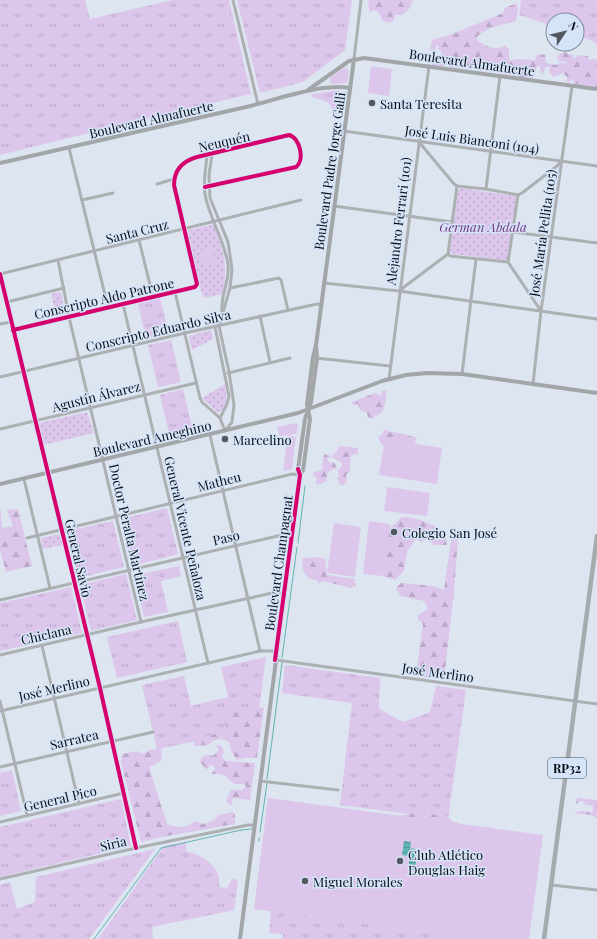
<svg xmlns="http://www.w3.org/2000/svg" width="597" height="939" font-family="'Playfair Display',serif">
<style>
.grass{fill:url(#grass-tufts)}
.forest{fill:url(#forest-firs)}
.park{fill:url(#park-dots)}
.pitch{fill:#dcc6ec}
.water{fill:url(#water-rules)}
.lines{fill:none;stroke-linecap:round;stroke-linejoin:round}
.stream{stroke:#60b5b2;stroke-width:1}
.minor{stroke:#acb0b3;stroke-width:3}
.tertiary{stroke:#acb0b3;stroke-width:3.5}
.secondary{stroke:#a2a6a9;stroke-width:4}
.primary{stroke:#a4aaae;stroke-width:4.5}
.cycleway-casing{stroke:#d5e4f8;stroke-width:6}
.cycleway{stroke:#d6006c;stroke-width:4}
.poi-dot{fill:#535961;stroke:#d5e4f8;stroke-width:1.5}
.labels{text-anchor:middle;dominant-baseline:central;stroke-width:3;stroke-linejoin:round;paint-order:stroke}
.shield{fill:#d5e4f8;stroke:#464e58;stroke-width:1}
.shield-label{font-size:12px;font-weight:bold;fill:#080d14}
.street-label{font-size:13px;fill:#080d14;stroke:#d5e4f8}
.poi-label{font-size:13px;fill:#080d14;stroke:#d5e4f8;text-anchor:start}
.park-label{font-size:13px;font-style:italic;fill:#753983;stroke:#d5e4f8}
</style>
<defs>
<pattern id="grass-tufts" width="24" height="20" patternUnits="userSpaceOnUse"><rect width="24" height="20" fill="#dcc6ec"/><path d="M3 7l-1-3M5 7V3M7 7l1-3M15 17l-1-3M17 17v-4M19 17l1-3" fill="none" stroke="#bba9ca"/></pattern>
<pattern id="forest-firs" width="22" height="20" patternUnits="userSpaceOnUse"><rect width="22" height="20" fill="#dcc6ec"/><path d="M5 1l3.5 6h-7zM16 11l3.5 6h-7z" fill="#bba9ca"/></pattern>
<pattern id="park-dots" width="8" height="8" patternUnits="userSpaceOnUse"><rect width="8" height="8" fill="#dcc6ec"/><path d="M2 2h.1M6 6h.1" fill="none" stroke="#bba9ca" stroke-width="1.8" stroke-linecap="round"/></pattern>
<pattern id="water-rules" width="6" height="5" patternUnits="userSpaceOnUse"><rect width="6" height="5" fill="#60b5b2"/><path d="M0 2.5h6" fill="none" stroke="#529a98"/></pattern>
</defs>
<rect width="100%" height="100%" fill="#dde5f0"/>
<g class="grass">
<polygon points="0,0 85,0 90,19 173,0 229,0 251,94 174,112 0,155"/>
<polygon points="237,0 352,0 345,50 303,82 260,93"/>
<polygon points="521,0 597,0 597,44 588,39 577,38 577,20 553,20 553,34 544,23 519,15"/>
<polygon points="344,68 347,69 349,72 347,83 333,84 330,83 330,78"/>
<path d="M339,90C342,98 340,109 336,115L333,113C331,98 322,102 311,96L312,94Z"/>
<polygon points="160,298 169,333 146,339 138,303"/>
<polygon points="171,340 181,382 158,387 148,345"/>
<polygon points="183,389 193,431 170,437 160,395"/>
<polygon points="167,508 178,554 132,566 121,519"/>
<polygon points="113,521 124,567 78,578 67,531"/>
<polygon points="179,566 181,576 161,581 168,612 144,617 135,575"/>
<polygon points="126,574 137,620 91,631 80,585"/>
<polygon points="71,587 82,633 0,651 0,603"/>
<polygon points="178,621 187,662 117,678 107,637"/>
<polygon points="266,657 259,710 230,734 157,749 142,685 184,676 191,706 228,697 221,667"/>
<polygon points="285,665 380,678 379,709 403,722 430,712 436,686 466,690 448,819 340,805 352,703 282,693"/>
<polygon points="12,770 21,811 0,816 0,773"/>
<polygon points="121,799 131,846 0,877 0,827"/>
<path d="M186,842V851C199,854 215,863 219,877C219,880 219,884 219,887L227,888L232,879L238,880L234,910L152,927L153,939H98L164,846Z"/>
<polygon points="155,849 89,939 0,939 0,885 10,882 17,909 35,902 36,877"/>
<polygon points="271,911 437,934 436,939 282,939 283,934 269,933"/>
</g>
<g class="forest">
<polygon points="369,0 414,0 412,1 410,8 402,15 395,15 394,20 389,23 383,21 378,12 374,10 370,12 368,6"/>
<path d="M517,3L518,10L516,21C505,24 481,28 476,39C484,46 496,52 505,45L509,50V61L517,59L535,60L536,56L541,54L545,55L546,63L556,65L560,63H568L567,62L558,61L557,56L566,51L567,54L573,55L574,59L579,55L588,56L590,60L593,58L595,60L597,59V87L575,84L572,79L568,83L567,81V77L563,73L553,77L549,72L550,67H546L542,75L540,70V66H537L535,75L532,79C525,77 502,75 498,72L480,71L478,69L450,67L447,64L443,66H432V62L440,60L442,52L438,49L439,46H436L435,51L430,50L432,40L450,35L503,13L505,8Z"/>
<path d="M386,390L387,391C385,401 386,413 375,416L373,419L368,418L367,412L361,411L358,404L353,405L352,404V402L375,393L381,396L382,391Z"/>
<polygon points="384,429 391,432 404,434 417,438 412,448 385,446 382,445 378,438 379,436 382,435"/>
<polygon points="340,446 358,448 358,454 351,455 350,458 351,461 350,463 350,471 346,475 347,480 344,485 340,485 337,478 339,476 338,471 340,468 342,466 342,463 332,457 333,454 337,452 337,450"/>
<polygon points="327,454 331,456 330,458 328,458 328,461 331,463 334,462 337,468 329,471 326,478 327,481 317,485 316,482 317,478 313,476 313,473 323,469 322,465 324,455"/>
<polygon points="0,504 2,528 13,526 7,510 18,509 32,566 6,572 0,550"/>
<path d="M402,517C416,518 426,521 438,528L439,534L446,538L447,545H434L427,539L421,542L416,539L407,552L404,571L395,580L383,576L389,529Z"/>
<polygon points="452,535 458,536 454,593 445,669 439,679 416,676 423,623 418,620 418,615 428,609 424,601 400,596 396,588 401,583 433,586 444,590"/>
<path d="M318,557L325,559L327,575L354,579L356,585L351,588L323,581L319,584L317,580C306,580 300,569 303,558Z"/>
<path d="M264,707L257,758H244L237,760L232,753L229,742C221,737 215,738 208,745L194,746L195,739L225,732L227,729L224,719L242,709L245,712Z"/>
<path d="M219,745L222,746L224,753L221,756L226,761L255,763L250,800L233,798L231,806L226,801L231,790H242L246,787L244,784H235C223,775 228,774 211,774L215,769L214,766L210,765L207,770L200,762C202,755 207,754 213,756L219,750L216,746Z"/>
<path d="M162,748L161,760L156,764L149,767L167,824C178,828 186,829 195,821L203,824L214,820L219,815L233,812L235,815V824L167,836L141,842L121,762L122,754L137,751L143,754L150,750Z"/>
<path d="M578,798L597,800V818C591,813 582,815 574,813L581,811L591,812L593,810V807L590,805H586L583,801H580L576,804V800Z"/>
<polygon points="418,813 447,816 453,822 458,822 463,833 394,816"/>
</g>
<g class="park">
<polygon points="461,188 514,196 516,197 507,259 505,260 453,254 450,252 458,190"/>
<path d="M211,225L214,226C224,253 228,265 223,294L204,298L199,285L187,234L189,230Z"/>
<polygon points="61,292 65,314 57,317 51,294"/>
<polygon points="211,330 213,339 192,350 189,336"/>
<path d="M225,384C227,394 228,408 218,413L202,398Z"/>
<polygon points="87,412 94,433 43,445 38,425 39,423"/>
<polygon points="58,534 60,535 63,545 43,549 41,540 42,538"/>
</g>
<g class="pitch">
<polygon points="371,66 392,69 389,96 368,93"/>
<polygon points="212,248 216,265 204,267 200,251"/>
<polygon points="296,423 298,425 297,433 288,435 296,437 292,468 290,470 283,471 288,435 280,437 277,427"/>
<polygon points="385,439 442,448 437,484 379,475"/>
<polygon points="387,487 430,493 427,516 384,511"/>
<polygon points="369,521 390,524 383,576 363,574"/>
<polygon points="334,523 361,527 355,577 327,573"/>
<polygon points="268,798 543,835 529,939 436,939 436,934 254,909"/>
</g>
<polygon class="water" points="404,841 411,842 410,850 412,848 419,850 414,870 409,868 409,856 402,855"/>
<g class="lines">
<g class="stream">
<polyline points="298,543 305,486"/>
<polyline points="282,658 297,547"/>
<polyline points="267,779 282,663"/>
<polyline points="260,832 267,783"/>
<polyline points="259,841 259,838"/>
<polyline points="94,939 161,848 241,830 252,829"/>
</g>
<g class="minor">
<polyline points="233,0 258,104"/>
<polyline points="354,59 361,0"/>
<polyline points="344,131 597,166"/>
<polyline points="419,142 454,184 457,186"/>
<polyline points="69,148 108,307"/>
<path d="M207,155C206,168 203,181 205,194C209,218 224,239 228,264C230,282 220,296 222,312"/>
<polyline points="157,184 174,179"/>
<polyline points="457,186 486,189 518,195"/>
<polyline points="486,189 500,76"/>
<polyline points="518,195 522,193 557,166 562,161"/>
<polyline points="82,200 113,193"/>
<polyline points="334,206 452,222"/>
<polyline points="513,232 597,243"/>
<polyline points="139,240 153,297"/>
<polyline points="448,254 457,186"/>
<polyline points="448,254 450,256 508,262"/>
<polyline points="58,260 69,317 141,622"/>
<polyline points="508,262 518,195"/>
<polyline points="508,262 541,311"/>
<polyline points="0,274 301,200"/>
<polyline points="324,283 399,291 597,319"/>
<polyline points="230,288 279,278 281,280 288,310"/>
<polyline points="399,291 408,284 448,254"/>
<polyline points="175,292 200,398 202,402 220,418 225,431 232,422 234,405 229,372 219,326 230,288 232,269 228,242 210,198 209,175 212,154"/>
<polyline points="7,302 64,288"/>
<polyline points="123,304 208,663"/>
<polyline points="260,316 270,362"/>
<polyline points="0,324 11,322"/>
<polyline points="215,327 229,396 227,404 220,418"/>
<path d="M13,330L195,287L197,284L174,185C174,169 183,161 197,157L289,135C300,138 305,160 296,167L205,187"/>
<polyline points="316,358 390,366"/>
<polyline points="228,373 290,358"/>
<polyline points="462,374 476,259"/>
<polyline points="0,377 185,333 317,304 322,305"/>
<polyline points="389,379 429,66"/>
<polyline points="533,384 541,311 572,86"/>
<polyline points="0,429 196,383"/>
<polyline points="210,435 260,651"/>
<polyline points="48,473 100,688 136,848"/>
<polyline points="24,479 50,588"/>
<polyline points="27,538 292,474 300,475"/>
<polyline points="0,600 282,535 292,536"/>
<polyline points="42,646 79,804"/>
<polyline points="0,655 141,622 277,592 284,593"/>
<polyline points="276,660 597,704"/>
<polyline points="0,701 27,815"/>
<polyline points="0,711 260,651 276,651"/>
<polyline points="0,767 153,732"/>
<polyline points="260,781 338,790"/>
<polyline points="0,822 124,793"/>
<polyline points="0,879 136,848 248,825 255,825"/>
<polyline points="551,885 597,890"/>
</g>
<polyline class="tertiary" points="0,274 48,473"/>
<g class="secondary">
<polyline points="308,90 349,61 364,58 597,89"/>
<path d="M0,163C82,145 164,126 246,107C276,100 320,83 350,88"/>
<polyline points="300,475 303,470 310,419 307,404 313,357 316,345 354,59"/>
<polyline points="0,484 298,413 382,381 406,375 427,373 462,374 597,393"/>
<polyline points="240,939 300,475 298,469 305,419 311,402 317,358 316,345"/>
</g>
<polyline class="primary" points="544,939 597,536"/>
<g class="cycleway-casing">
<g id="cycleway">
<polyline points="0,274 100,688 136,848"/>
<path d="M13,330L195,287L197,284L174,185C174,169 183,161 197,157L289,135C300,138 305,160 296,167L205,187"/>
<polyline points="275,660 300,475 298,469"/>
</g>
</g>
<use href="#cycleway" class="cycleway"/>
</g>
<g class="poi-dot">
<circle cx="372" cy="103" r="4"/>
<circle cx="225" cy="439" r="4"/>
<circle cx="394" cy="532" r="4"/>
<circle cx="400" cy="861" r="4"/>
<circle cx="305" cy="881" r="4"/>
</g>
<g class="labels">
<rect class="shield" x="548" y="758" width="38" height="20" rx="3"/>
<g class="shield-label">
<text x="567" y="768">RP32</text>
</g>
<g class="street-label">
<text transform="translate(472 62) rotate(8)">Boulevard Almafuerte</text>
<text transform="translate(151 119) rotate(-13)">Boulevard Almafuerte</text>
<text transform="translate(472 139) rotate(8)">José Luis Bianconi (104)</text>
<text transform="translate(224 141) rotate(-13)">Neuquén</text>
<text transform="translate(329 171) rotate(-82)">Boulevard Padre Jorge Galli</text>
<text transform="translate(398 221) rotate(-83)">Alejandro Ferrari (101)</text>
<text transform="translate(137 231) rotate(-14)">Santa Cruz</text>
<text transform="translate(542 233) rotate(-82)">José María Pellita (105)</text>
<text transform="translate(104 298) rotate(-13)">Conscripto Aldo Patrone</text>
<text transform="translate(158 330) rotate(-13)">Conscripto Eduardo Silva</text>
<text transform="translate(96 396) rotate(-14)">Agustín Álvarez</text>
<text transform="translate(152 438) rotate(-13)">Boulevard Ameghino</text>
<text transform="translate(219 481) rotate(-14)">Matheu</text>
<text transform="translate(186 528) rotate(77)">General Vicente Peñaloza</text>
<text transform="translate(130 532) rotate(77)">Doctor Peralta Martínez</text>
<text transform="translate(226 537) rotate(-13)">Paso</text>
<text transform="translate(79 558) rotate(77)">General Savio</text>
<text transform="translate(278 563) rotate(-82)">Boulevard Champagnat</text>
<text transform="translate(46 634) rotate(-13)">Chiclana</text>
<text transform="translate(438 672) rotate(8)">José Merlino</text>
<text transform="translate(54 688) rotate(-13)">José Merlino</text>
<text transform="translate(74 739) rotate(-13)">Sarratea</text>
<text transform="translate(60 798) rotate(-13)">General Pico</text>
<text transform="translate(113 843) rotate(-13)">Siria</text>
</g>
<g class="poi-label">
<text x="380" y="103">Santa Teresita</text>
<text x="233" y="439">Marcelino</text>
<text x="402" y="532">Colegio San José</text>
<text x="408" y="854">Club Atlético<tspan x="408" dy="15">Douglas Haig</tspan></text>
<text x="313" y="881">Miguel Morales</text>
</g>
<g class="park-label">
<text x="483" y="226">German Abdala</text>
</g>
</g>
<g transform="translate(565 32) rotate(55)"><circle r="19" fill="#d5e4f8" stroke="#838e9d"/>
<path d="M0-3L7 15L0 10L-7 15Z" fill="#535961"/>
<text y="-6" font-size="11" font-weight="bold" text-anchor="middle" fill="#080d14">N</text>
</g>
</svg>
